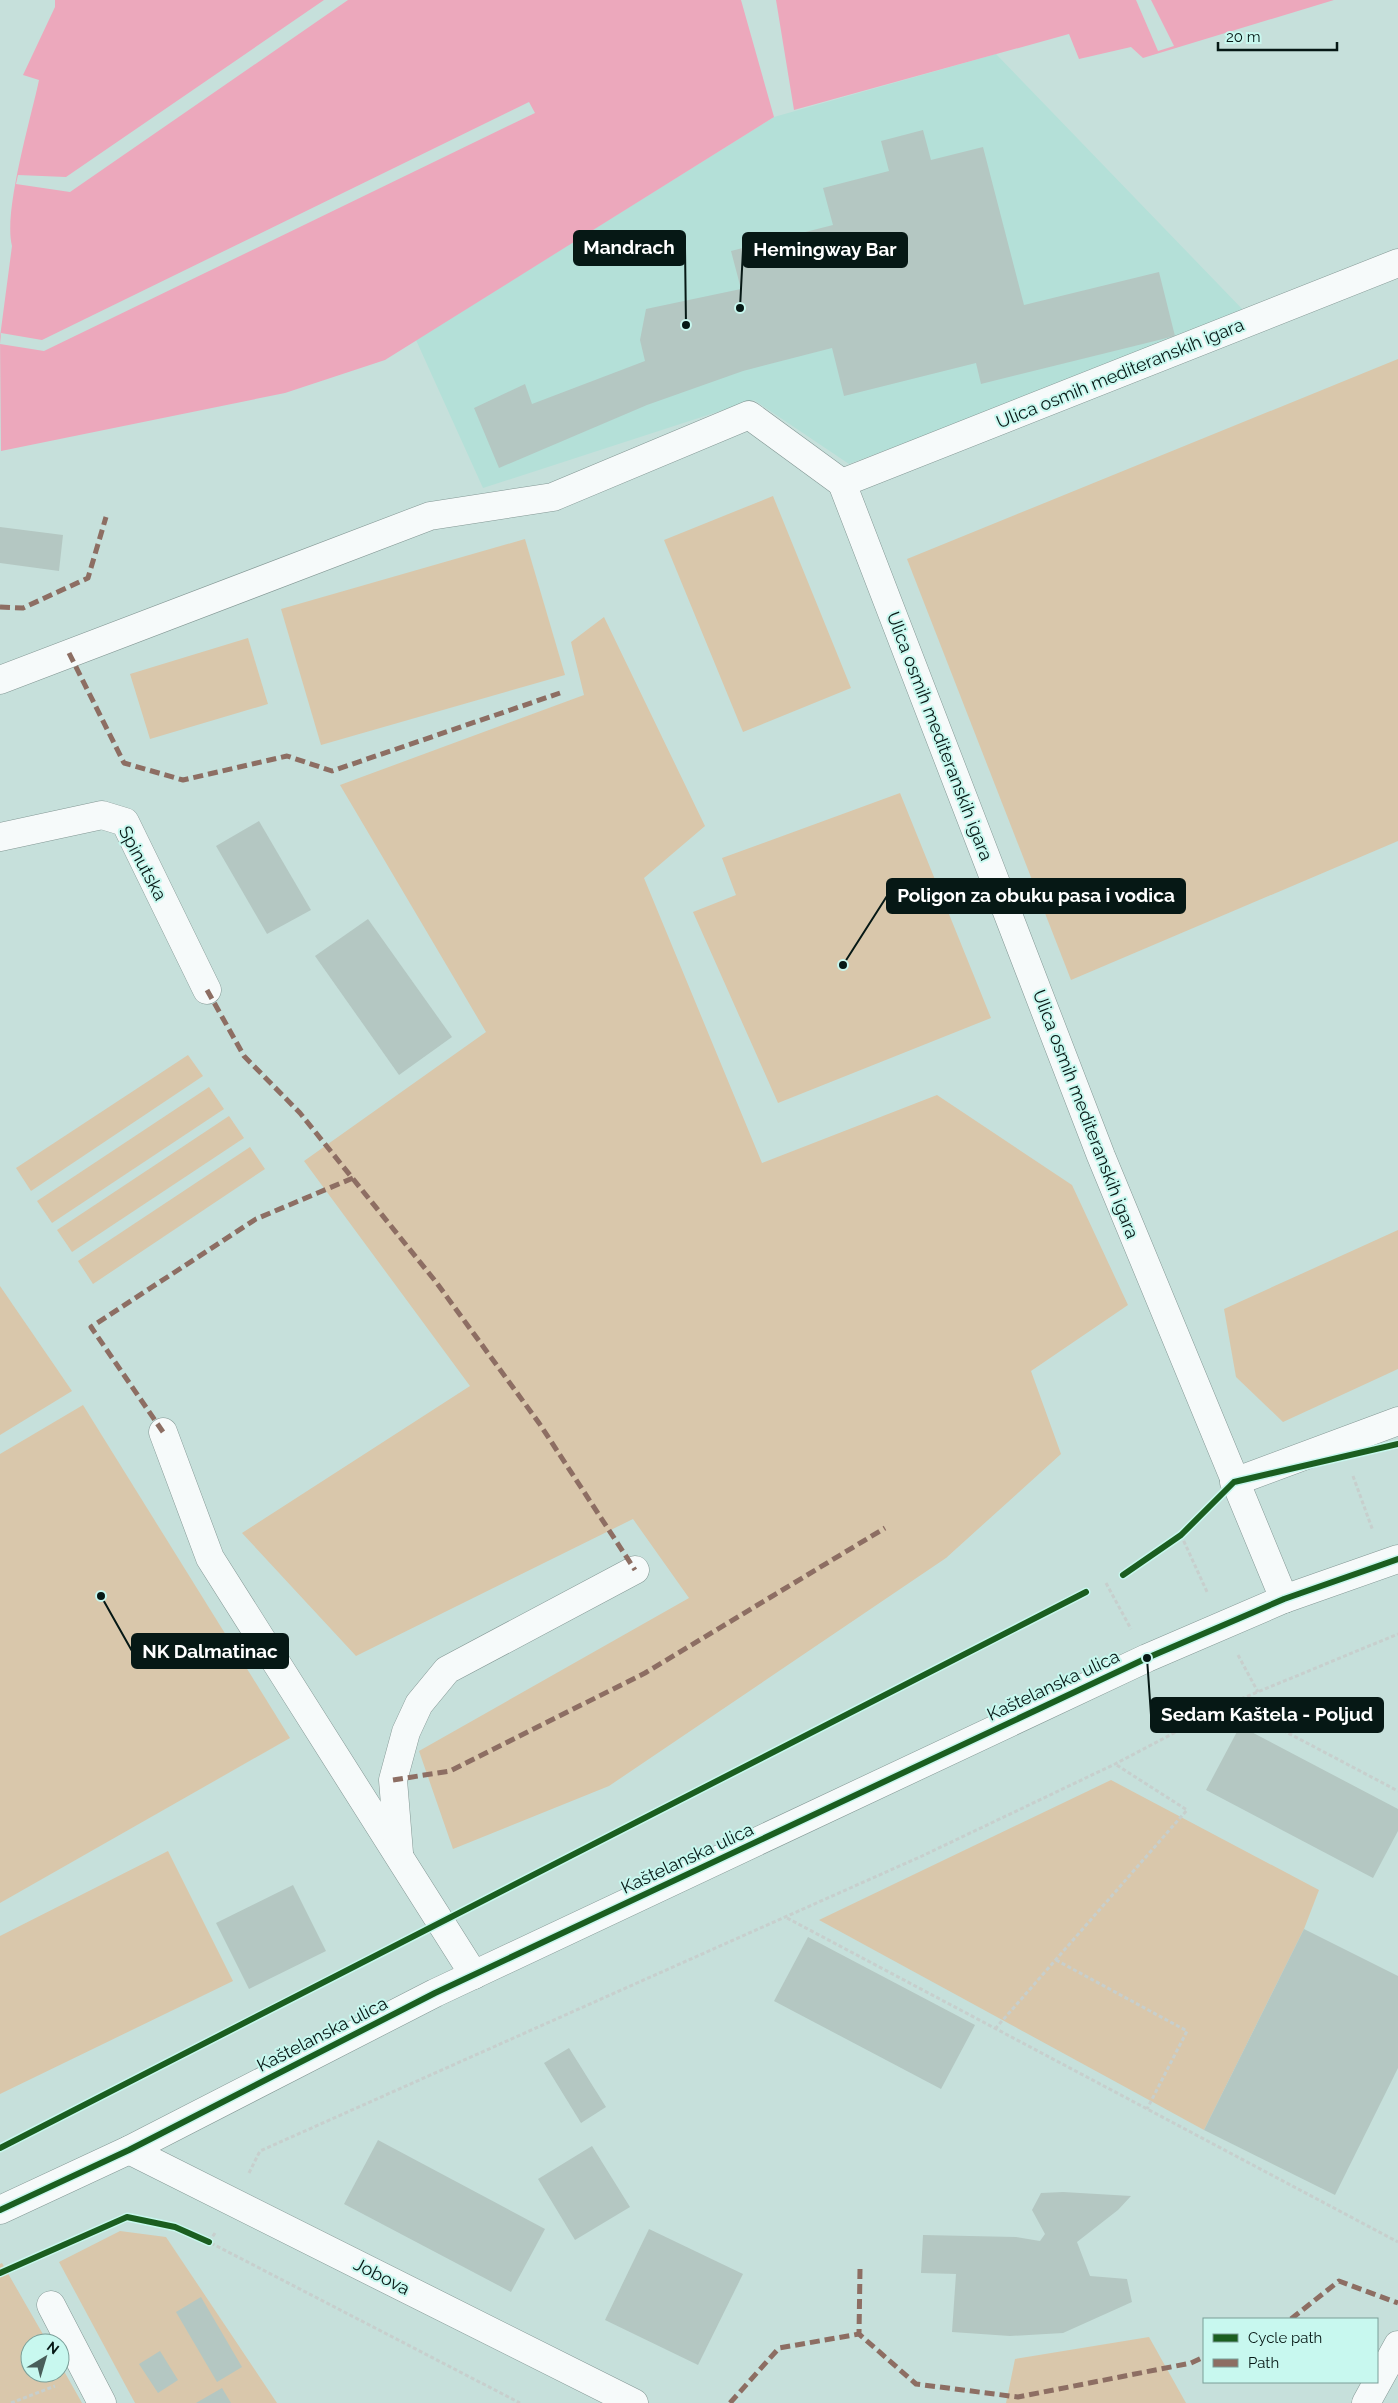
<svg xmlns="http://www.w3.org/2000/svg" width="1398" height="2403" font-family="Raleway,sans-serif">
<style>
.built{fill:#b4e0d8}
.green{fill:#d9c7ab}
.water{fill:#eca8bc}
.pier{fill:#c6e0db}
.building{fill:#b4c7c2}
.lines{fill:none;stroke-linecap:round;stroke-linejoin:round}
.minor-casing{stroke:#839794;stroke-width:29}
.major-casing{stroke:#839794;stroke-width:29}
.path{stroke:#c7cfcd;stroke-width:3;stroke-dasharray:4 2.5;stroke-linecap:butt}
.minor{stroke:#f6fafa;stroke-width:28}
.major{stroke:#f6fafa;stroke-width:28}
.quiet{stroke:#8d6e63;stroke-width:5;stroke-dasharray:10 5;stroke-linecap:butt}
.cycleway-casing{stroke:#c8f8ef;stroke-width:9}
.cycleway{stroke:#1b5e20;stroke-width:6}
.labels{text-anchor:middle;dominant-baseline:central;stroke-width:4;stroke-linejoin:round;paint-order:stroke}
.street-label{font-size:18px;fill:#061815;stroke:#c8f8ef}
.leader{fill:none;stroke:#061815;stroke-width:2}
.callout-dot{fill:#061815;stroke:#c8f8ef;stroke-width:2}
.callout{fill:#061815;stroke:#061815;stroke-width:2}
.callout-label{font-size:19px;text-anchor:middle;font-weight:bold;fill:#fff}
</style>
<rect width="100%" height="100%" fill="#c6e0db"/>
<polygon class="built" points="996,54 1247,314 849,464 754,400 483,488 416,340 774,117"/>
<g class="green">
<polygon points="1398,359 1398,841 1071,980 907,559"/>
<polygon points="773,496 851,688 743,732 664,540"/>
<polygon points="525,539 565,675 321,745 281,609"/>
<polygon points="604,617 705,826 644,878 762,1163 937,1095 1072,1185 1128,1305 1031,1371 1061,1454 946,1558 609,1786 453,1849 419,1751 689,1598 633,1519 356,1656 242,1533 470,1386 304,1161 486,1032 340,785 584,695 571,642"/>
<polygon points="248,638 268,704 150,739 130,674"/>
<polygon points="900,793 991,1018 778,1103 693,912 736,895 722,858"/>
<polygon points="188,1055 203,1076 31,1191 16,1168"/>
<polygon points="209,1087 224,1109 52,1223 37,1201"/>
<polygon points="229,1116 244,1138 72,1252 57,1230"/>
<polygon points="250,1147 265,1169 93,1284 78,1261"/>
<polygon points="1398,1230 1398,1369 1283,1422 1236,1377 1224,1309"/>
<polygon points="0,1286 72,1391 0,1435"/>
<polygon points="83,1405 290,1738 0,1903 0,1454"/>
<polygon points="1111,1780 1319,1890 1304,1929 1204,2130 819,1920"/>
<polygon points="168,1851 233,1981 0,2094 0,1936"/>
<polygon points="120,2231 166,2237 277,2403 135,2403 59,2262"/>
<polygon points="2,2263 48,2343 30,2343 30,2373 60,2373 60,2364 82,2403 0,2403 0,2264"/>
<polygon points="1149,2337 1186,2403 1006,2403 1015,2359"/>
</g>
<g class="water">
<path d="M55,0H741L774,117L385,360L285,393L1,451L0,337L12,246C3,212 31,118 39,80L23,75L55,7Z"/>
<polygon points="776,0 1334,0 1143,58 1131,47 1079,59 1069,34 794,110"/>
</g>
<g class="pier">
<polygon points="324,0 348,0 70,192 16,184 18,175 66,177"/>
<polygon points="1136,0 1151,0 1174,46 1158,51"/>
<polygon points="529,102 535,113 44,351 0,344 1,333 42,340"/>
</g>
<g class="building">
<polygon points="923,130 931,160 983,147 1024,305 1159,272 1175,336 981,384 976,363 844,396 832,348 743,371 647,405 499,468 474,408 525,384 532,404 645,361 640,340 646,309 741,289 731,251 833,225 823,188 889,171 881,141"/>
<polygon points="0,527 63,535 59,571 0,563"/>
<polygon points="259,821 311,910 267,934 216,846"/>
<polygon points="368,919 452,1037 399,1075 315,956"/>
<polygon points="1240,1726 1398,1809 1398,1831 1373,1878 1206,1790"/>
<polygon points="293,1885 326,1951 249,1989 216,1923"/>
<polygon points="1304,1929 1398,1976 1398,2068 1335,2195 1204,2130"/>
<polygon points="808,1937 975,2025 941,2089 774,2001"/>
<polygon points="569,2048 606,2107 581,2123 544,2063"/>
<polygon points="378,2140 545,2229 511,2292 344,2204"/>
<polygon points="592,2146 630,2207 575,2240 538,2179"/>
<polygon points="1063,2192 1131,2196 1118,2210 1077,2242 1090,2276 1127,2279 1132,2302 1063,2333 1010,2336 952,2332 956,2274 921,2273 923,2235 1016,2237 1040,2241 1045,2234 1032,2210 1041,2193"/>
<polygon points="649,2229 743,2274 698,2365 605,2320"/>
<polygon points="201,2297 242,2367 217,2382 176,2312"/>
<polygon points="160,2351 178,2380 158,2393 139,2364"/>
<polygon points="222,2388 231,2403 196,2403"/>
</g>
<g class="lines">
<g class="minor-casing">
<g id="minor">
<polyline points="0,680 430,516 553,497 749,415 842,483"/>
<polyline points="0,837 102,815 125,822 207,990"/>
<polyline points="163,1432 210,1558 474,1975"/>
<polyline points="1234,1482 1398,1421"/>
<polyline points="1284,1599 1101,1156 842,483 1398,263"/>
<polyline points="399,1853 393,1780 406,1732 419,1704 447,1670 635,1570"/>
<polyline points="129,2150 634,2403"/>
<polyline points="51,2305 102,2403"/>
<polyline points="1366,2403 1398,2345"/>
</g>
</g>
<g class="major-casing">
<polyline id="major" points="0,2210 129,2150 435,1993 1147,1658 1284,1599 1398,1559"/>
</g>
<g class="path">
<polyline points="1353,1476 1373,1531"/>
<polyline points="1181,1535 1208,1594"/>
<polyline points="1123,1575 1181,1535 1208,1508"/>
<polyline points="1106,1583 1131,1629"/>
<polyline points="1238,1655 1258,1692"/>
<polyline points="1231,1703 1398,1791"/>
<polyline points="787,1918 1398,2242"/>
<polyline points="1056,1960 1187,2031 1147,2109"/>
<polyline points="995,2029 1187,1810 1115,1764"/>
<polyline points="249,2173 260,2151 922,1856 1115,1764 1231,1703 1398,1634"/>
<polyline points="215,2233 209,2242 520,2403"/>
<polyline points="11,2403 55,2386"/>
</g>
<use href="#minor" class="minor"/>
<use href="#major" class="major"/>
<g class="quiet">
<polyline points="0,607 23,608 88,578 106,517"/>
<polyline points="69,653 124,763 183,780 287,756 332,771 560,693"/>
<polyline points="207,990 244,1056 300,1113 436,1282 539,1423 635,1570"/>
<polyline points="163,1432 91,1327 256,1219 353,1178"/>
<polyline points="393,1780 450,1771 645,1673 885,1528"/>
<polyline points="860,2269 859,2334 916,2384 1018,2397 1191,2363 1204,2357"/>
<polyline points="1291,2319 1339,2281 1398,2303"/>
<polyline points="730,2403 779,2348 859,2334"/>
</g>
<g class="cycleway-casing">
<g id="cycleway">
<polyline points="1123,1575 1181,1535 1234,1482 1398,1444"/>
<polyline points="0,2148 1086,1592"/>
<polyline points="0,2210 129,2150 435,1993 1147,1658 1284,1599 1398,1559"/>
<polyline points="0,2273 127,2217 175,2227 209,2242"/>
</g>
</g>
<use href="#cycleway" class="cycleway"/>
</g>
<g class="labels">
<g class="street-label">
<text transform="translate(1120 373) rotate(-22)">Ulica osmih mediteranskih igara</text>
<text transform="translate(940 736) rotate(69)">Ulica osmih mediteranskih igara</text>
<text transform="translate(143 863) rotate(62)">Spinutska</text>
<text transform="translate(1086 1114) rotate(69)">Ulica osmih mediteranskih igara</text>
<text transform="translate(1053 1685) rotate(-25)">Kaštelanska ulica</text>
<text transform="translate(687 1858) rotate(-25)">Kaštelanska ulica</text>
<text transform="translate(322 2034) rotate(-27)">Kaštelanska ulica</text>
<text transform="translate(382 2276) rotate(27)">Jobova</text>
</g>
</g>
<path class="leader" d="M686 325L685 248M740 308L743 250M843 965L887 896M101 1596L132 1651M1147 1658L1151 1715"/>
<g class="callout-dot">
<circle cx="686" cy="325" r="5"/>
<circle cx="740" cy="308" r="5"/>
<circle cx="843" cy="965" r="5"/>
<circle cx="101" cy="1596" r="5"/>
<circle cx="1147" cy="1658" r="5"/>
</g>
<g class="callout">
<rect x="574" y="231" width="111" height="34" rx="5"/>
<rect x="743" y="233" width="164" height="34" rx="5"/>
<rect x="887" y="879" width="298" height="34" rx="5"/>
<rect x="132" y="1634" width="156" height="34" rx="5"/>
<rect x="1151" y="1698" width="232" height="34" rx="5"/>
</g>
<g class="callout-label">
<text x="629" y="254">Mandrach</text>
<text x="825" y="256">Hemingway Bar</text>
<text x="1036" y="902">Poligon za obuku pasa i vodica</text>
<text x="210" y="1658">NK Dalmatinac</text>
<text x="1267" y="1721">Sedam Kaštela - Poljud</text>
</g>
<rect x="1203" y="2318" width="175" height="65" fill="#c8f8ef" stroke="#7a9e98"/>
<rect x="1213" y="2334" width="25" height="8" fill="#1b5e20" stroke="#7a9e98"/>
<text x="1248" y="2343" font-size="15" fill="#061815">Cycle path</text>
<rect x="1213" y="2359" width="25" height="8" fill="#8d6e63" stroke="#7a9e98"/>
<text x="1248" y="2368" font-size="15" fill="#061815">Path</text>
<g transform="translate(45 2358) rotate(38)"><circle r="24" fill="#c8f8ef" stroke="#7a9e98"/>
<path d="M0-4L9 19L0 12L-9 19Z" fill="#495e5a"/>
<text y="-8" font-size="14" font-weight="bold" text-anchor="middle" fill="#061815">N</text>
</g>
<path d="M1218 42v8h119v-8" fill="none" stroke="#061815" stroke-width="2.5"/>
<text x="1226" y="42" font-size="15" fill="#061815" stroke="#c8f8ef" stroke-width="4" paint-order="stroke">20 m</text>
</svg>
